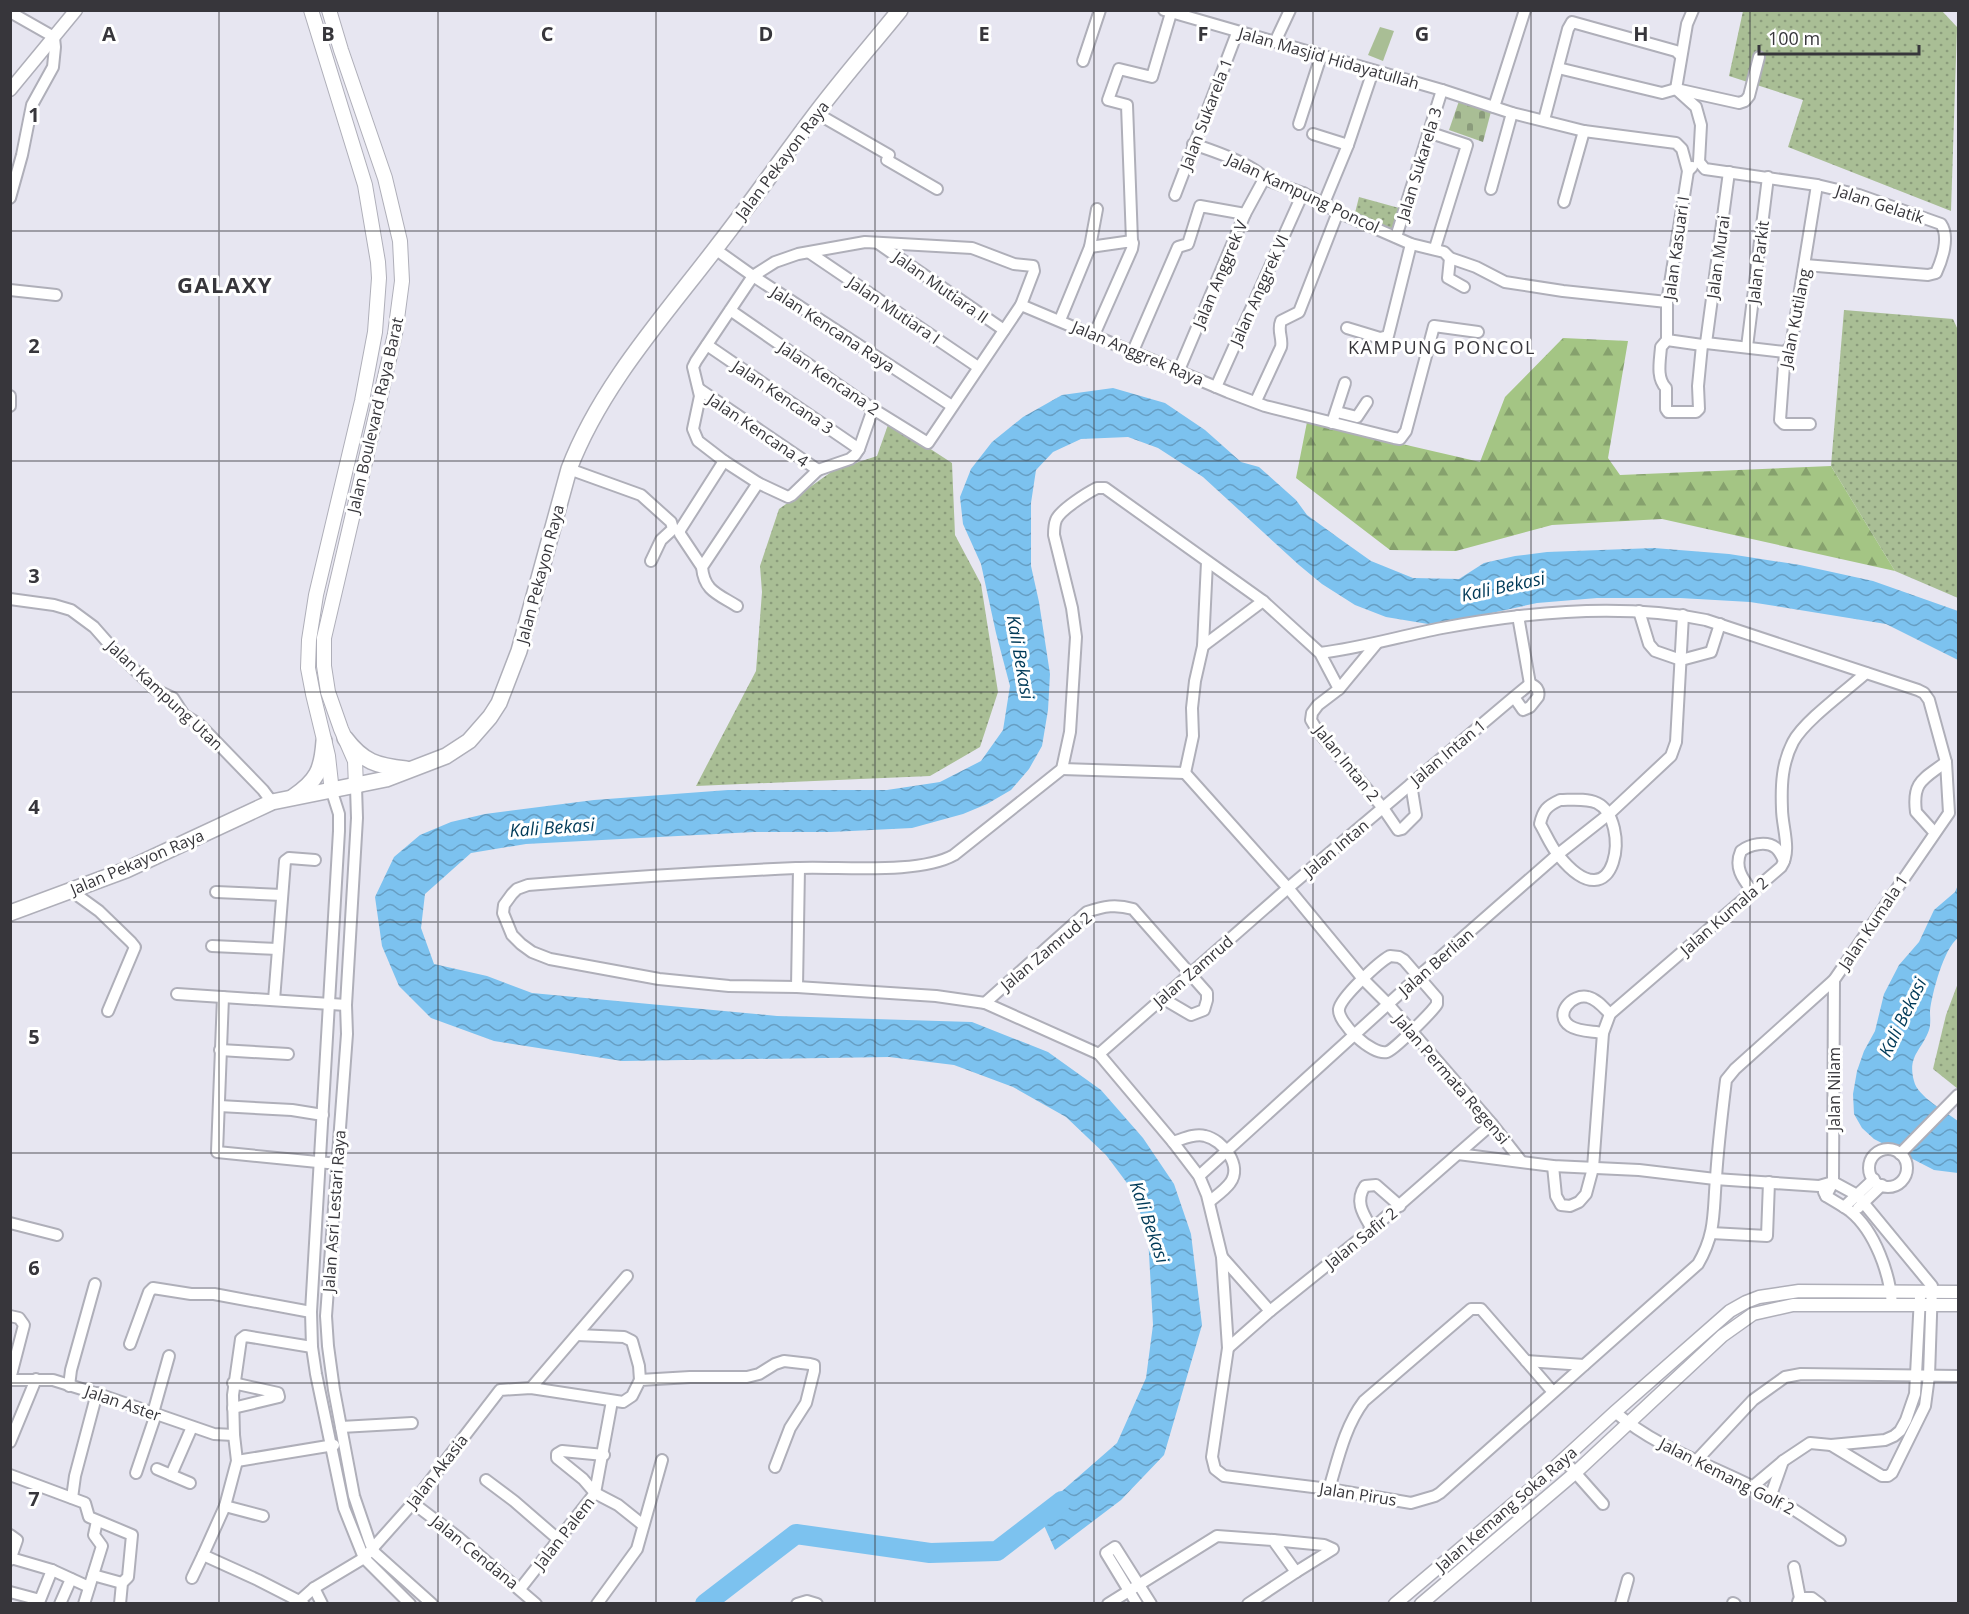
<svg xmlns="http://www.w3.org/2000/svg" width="1969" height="1614" font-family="'Open Sans',sans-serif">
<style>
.grass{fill:url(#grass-dots)}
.forest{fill:url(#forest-firs)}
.cemetery{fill:url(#cemetery-stones)}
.garden{fill:#a9be95}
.water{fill:url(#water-waves)}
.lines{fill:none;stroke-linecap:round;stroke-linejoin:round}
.river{stroke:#7cc2ef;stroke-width:20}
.minor-casing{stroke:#afafb9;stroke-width:14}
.tertiary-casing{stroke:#afafb9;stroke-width:15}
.secondary-casing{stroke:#afafb9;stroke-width:16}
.primary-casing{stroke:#afafb9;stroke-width:18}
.minor{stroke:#fff;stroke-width:10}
.tertiary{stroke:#fff;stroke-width:12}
.secondary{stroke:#fff;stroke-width:14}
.primary{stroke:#fff;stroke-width:15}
.grid{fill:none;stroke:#37363b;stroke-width:1.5;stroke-opacity:0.55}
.labels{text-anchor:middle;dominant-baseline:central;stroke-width:6;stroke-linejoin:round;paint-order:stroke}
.street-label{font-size:16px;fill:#37363b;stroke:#fff}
.neighbourhood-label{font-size:18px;letter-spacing:1.5px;fill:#37363b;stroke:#fff}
.water-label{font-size:18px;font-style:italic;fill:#003a58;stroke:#fff}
.district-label{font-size:22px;font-weight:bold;letter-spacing:1.5px;fill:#37363b;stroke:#fff}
.grid-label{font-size:20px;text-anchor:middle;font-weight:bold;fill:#37363b;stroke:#fff;stroke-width:6;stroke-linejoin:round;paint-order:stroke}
</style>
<defs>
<pattern id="grass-dots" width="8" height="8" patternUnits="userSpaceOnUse" patternTransform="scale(1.5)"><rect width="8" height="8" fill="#a9be95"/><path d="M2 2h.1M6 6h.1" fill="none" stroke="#8a9b7b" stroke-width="1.8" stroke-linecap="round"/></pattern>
<pattern id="forest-firs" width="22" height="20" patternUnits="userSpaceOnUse" patternTransform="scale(1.5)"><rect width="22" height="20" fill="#a4c584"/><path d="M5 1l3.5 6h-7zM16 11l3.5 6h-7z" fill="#86a16d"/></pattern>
<pattern id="cemetery-stones" width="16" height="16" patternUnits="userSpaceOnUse" patternTransform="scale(1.5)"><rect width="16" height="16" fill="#a9be95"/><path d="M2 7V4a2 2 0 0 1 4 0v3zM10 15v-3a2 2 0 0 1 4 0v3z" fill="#8a9b7b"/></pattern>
<pattern id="water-waves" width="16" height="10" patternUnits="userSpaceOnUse" patternTransform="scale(1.5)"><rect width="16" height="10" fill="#7cc2ef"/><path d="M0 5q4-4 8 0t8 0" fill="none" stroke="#669ec3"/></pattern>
</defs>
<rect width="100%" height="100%" fill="#e7e6f1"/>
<g class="grass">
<polygon points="1743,11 1942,11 1957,27 1951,211 1788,147 1803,100 1729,76"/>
<polygon points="1359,197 1399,208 1394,230 1355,213"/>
<polygon points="1844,310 1953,319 1958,330 1958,598 1895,571 1831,466"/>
<polygon points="889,422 952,463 955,535 981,584 998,692 980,747 930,776 696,786 756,671 762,592 760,566 779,509 834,470 877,456"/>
<polygon points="1958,983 1958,1089 1933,1069 1946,1015"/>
</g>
<polygon class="forest" points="1563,338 1628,341 1608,458 1620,475 1831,466 1895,571 1662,519 1552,525 1456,551 1390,550 1296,478 1307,422 1480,462 1505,397"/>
<polygon class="cemetery" points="1460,98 1492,108 1483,142 1449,130"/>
<polygon class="garden" points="1380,27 1394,31 1383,61 1368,55"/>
<g class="water">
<polygon points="1113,388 1165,403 1205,430 1241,462 1259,467 1296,500 1307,515 1340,539 1371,561 1413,578 1459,579 1484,563 1515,556 1547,552 1654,548 1729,554 1800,565 1873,581 1958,611 1958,660 1886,624 1750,602 1680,598 1597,598 1537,603 1478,616 1428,624 1386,617 1355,605 1322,584 1299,565 1203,477 1158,448 1128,437 1081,439 1053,452 1036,470 1031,503 1031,566 1039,602 1050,674 1048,710 1042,746 1029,769 1011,790 987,804 963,814 912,828 831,832 754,832 526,844 471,853 425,894 421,928 434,964 487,976 532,993 777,1016 972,1022 1048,1052 1101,1090 1143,1138 1174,1184 1191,1234 1202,1325 1164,1455 1121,1500 1055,1550 1038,1512 1117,1443 1146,1378 1153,1325 1148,1236 1133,1191 1106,1155 1066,1117 1013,1087 954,1065 889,1057 622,1061 494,1041 431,1018 399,986 382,946 375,897 394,857 420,835 451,822 485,814 594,800 728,790 887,790 940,782 981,761 1003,730 1010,686 996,633 981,564 963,524 960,497 971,469 992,442 1023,417 1062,395"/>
<path d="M1958,885V938C1944,948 1932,993 1930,1011C1930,1017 1931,1024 1929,1030C1922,1050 1907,1056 1914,1081C1917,1096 1946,1112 1958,1121V1173L1934,1170L1874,1139L1862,1128L1854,1114L1853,1094L1857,1071L1864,1051L1875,1031L1884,994L1899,965L1919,942L1934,910L1955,892Z"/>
</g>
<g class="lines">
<polyline class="river" points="705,1604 796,1534 930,1553 997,1551 1062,1501"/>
<g class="minor-casing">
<g id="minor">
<polyline points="1164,10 1442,90 1512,113 1584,131 1676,143 1682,149 1688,171"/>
<polyline points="1693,10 1687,24 1676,89 1696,107 1701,125 1699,162"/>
<polyline points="10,12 54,37"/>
<polyline points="1275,42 1290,10"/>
<polyline points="1083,61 1100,10"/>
<polyline points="1558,68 1662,93 1676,89 1739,103 1745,101 1749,96 1759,57"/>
<polyline points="1494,107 1525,10"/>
<polyline points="816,113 889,155 887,160 937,189"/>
<polyline points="1544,120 1568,29 1572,22 1676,51 1680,55"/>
<polyline points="1299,124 1321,56"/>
<polyline points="1428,132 1467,145 1435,248"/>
<polyline points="1313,134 1348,145"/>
<path d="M1193,144C1208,149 1259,166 1264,179L1303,193L1338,212L1411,244L1444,252L1450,258L1476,267L1505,282L1563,291L1667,302"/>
<path d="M1699,162L1705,169L1817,185L1859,195L1941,224C1950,237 1942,260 1936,273L1928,275L1805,265"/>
<polyline points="1491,189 1512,113"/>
<polyline points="1175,195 1237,33"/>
<polyline points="10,198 22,155 32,105 53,67 55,47 54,38"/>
<polyline points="1564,202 1584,131"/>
<polyline points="1324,203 1348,145 1373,71"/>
<polyline points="1396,237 1442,90"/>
<polyline points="1132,241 1127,105 1108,100 1119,69 1152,77 1171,13"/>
<polyline points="879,244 1004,330"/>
<polyline points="1090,247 1097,209"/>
<polyline points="715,249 753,276 952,406"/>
<polyline points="810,253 978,367"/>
<polyline points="1450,258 1448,278 1464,287"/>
<polyline points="10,290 56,295"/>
<polyline points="1021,305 1228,392 1265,406 1394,438 1400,439 1406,431 1434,326 1478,332"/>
<polyline points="730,310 873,409 928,443 1021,305 1034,271 1033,266 1014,264 972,248 865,242 798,254 775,262 753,276 696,361 693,367 700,396 693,429 698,441 724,461 758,483 788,497 792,495 818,470 850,459 855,455 859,449 873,409"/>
<polyline points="1060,320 1090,247 1132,241 1133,243 1132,249 1094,335"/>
<polyline points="1347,328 1380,338 1388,336 1411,244"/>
<polyline points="1667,340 1667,302 1685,190 1688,171 1692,167"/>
<path d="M1667,340L1661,347C1660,361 1656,378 1666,388V409L1668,412H1696L1699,409L1698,386L1702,345"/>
<polyline points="1667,340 1702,345 1706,343 1785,352"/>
<polyline points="1706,343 1729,172"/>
<polyline points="707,345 859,449"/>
<polyline points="1747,347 1768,177"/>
<polyline points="1133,351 1178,247 1188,244 1200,206 1245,214"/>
<polyline points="1179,370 1245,214 1264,179"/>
<polyline points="1216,387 1303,193"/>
<polyline points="699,389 818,470"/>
<polyline points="10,396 10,406"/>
<path d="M1256,401L1281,347C1283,338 1277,331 1281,321L1299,312L1338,212"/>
<polyline points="1337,412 1357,417 1367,402"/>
<polyline points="1332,423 1345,383"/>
<polyline points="1810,424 1784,424 1780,420 1785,352 1791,346 1817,185"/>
<polyline points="569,469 641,495 671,522 673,529 661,540 651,561"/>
<polyline points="702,567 680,534 680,530 724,461"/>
<polyline points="10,599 54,605 71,610 94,627 116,652 156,690 173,698 184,715 200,725 263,790 272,802"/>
<path d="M737,606C718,594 704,591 702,567L758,483"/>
<polyline points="1639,611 1649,644 1655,651 1681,660 1711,652 1720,624"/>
<polyline points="1518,616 1530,684"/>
<polyline points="1377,643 1339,689 1318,705 1312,713 1311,720 1317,730 1383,808 1398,830 1402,829 1416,815 1411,784"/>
<polyline points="1203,646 1263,601"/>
<path d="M1320,653C1361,648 1401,636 1442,628C1526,612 1621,603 1706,620L1918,690L1924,693L1929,700L1946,762L1949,813L1834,980L1735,1069L1726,1080C1722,1113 1718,1145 1716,1178C1713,1213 1716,1233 1698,1264L1440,1493L1435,1496L1411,1503L1329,1489L1224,1476L1215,1469L1212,1457L1228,1348L1222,1257L1207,1195L1199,1176L1173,1142L1099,1054L985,1003L936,996L797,987L729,986L659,979L550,959L532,952L521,944L512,935L503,913L504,905L512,894L517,889L528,885C617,878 707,872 796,868C840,866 918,875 954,855L1062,769L1070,732L1076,637L1072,608L1054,535C1054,530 1054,525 1056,520C1060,510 1087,493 1097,488H1105L1263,601L1320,653L1339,689"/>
<polyline points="1062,769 1185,773"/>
<polyline points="1185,773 1288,888 1364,980 1388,1004 1492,1124 1521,1161"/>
<polyline points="1185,773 1193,736 1192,708 1195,681 1203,646 1207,562"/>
<polyline points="356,787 357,818 346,1005 347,1034 326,1316 328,1346 334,1390 354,1496 370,1543 375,1553 432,1604"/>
<polyline points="332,792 339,814 339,831 311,1312 312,1347 316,1374 344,1508 364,1558 410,1604"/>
<path d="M1560,800C1571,800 1586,798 1597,803C1632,820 1617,927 1559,856C1551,847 1546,834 1540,824C1543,810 1547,806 1560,800Z"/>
<path d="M1934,832L1916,812C1912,781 1924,779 1946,762"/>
<polyline points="70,890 99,911 131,942 135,947 108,1011"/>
<path d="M1752,891C1742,878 1734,867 1741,851C1749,845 1766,840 1776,848C1779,851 1782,856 1784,861"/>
<polyline points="216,892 282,895"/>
<polyline points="212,946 278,949"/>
<path d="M1390,956L1399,957L1404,960L1437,998V1004C1433,1011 1393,1051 1387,1052C1372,1056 1337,1022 1339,1009C1341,997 1379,962 1390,956Z"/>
<polyline points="797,987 799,868"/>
<polyline points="177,994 346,1005"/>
<polyline points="223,997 217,1152 338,1164"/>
<polyline points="274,1000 285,861 289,858 315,860"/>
<path d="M985,1003L1087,912C1104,906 1116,904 1133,909L1207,993V1000L1204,1010L1191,1015L1162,998"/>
<path d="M1603,1033C1593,1031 1579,1032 1570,1026C1553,1015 1572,993 1588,997C1597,999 1604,1008 1610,1014"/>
<polyline points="220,1050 288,1054"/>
<path d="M1099,1054L1288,888L1514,697L1530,684C1536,686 1540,690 1538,697L1530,707L1523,710L1514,697"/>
<polyline points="219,1106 292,1110 323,1115"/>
<path d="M1173,1142C1183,1139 1195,1133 1205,1136C1223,1140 1243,1166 1230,1183C1225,1190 1216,1196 1209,1202"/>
<circle cx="1888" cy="1168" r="19"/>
<polyline points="1458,1154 1553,1166 1639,1170 1715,1179 1819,1186 1833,1182 1857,1195 1932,1286 1929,1376 1925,1406 1892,1473 1888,1476 1882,1476 1831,1445"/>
<polyline points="1900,1154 1958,1095"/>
<path d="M1553,1166L1556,1196L1561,1205L1570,1206L1579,1202L1586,1194L1593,1168L1603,1033L1610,1014L1781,867C1792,851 1782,827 1782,809C1781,785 1782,763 1793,742C1804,721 1847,690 1866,673"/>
<polyline points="1199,1176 1419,976 1557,855 1609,814 1671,756 1676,742 1683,615"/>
<path d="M1824,1192L1826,1196C1834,1201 1843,1206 1850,1211C1875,1231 1890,1274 1892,1305"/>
<polyline points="1826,1196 1833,1182 1834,980"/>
<polyline points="1844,1207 1874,1179"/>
<polyline points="1858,1208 1882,1185"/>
<polyline points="10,1223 57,1235"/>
<path d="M1372,1229C1364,1215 1354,1202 1365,1186L1376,1185L1400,1206"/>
<polyline points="1711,1233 1767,1236 1769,1182"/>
<polyline points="1222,1257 1270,1311"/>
<polyline points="10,1316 19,1318 24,1325 10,1379"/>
<polyline points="577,1335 624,1337 632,1341 639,1366 640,1380"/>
<polyline points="130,1344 149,1292 153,1288 191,1294 214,1294 311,1312"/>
<polyline points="1228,1348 1270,1311 1372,1229 1492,1124"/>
<polyline points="1526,1361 1584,1365"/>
<polyline points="10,1380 53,1380 104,1396 214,1434 234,1435"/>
<polyline points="69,1386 71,1370 95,1284"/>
<polyline points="531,1388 627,1276"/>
<polyline points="233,1408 279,1397 278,1393 233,1383"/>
<path d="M1615,1412C1660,1451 1718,1467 1769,1495C1794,1508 1816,1525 1840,1540"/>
<polyline points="153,1413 169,1356"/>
<polyline points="341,1427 412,1423"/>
<polyline points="10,1442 36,1379"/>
<polyline points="604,1455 562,1451 557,1454 557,1458 583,1479 595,1493 618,1505 643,1525"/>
<polyline points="1564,1460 1603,1504"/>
<polyline points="237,1461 334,1445"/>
<polyline points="1696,1461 1753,1400 1785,1377 1801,1374 1958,1376"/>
<polyline points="157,1469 190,1483"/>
<polyline points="136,1473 156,1414"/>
<polyline points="10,1475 85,1503 89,1517 132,1535 128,1577 122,1583 120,1604"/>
<polyline points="171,1475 192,1427"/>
<polyline points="486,1480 514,1501 559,1540"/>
<polyline points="1752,1487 1783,1461 1810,1443 1831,1445 1885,1440 1894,1436 1900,1431 1906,1420 1915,1394 1920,1297"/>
<path d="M1329,1489C1338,1459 1345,1426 1364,1401L1471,1309H1481L1553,1392"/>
<polyline points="1771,1495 1783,1461"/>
<polyline points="72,1498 75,1476 97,1393"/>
<polyline points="413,1503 459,1538 536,1604"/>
<polyline points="225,1506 263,1516"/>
<polyline points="10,1535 17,1540 10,1560"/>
<polyline points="1273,1540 1324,1545 1333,1549 1296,1572"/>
<polyline points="1794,1567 1800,1598"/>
<polyline points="52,1570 89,1587"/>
<polyline points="93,1575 122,1583"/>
<polyline points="192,1578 203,1555"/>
<polyline points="314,1588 322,1604"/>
<polyline points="520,1589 595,1493 612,1401"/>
<polyline points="10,1592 40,1600 52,1570 11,1558"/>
<polyline points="1798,1602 1800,1598 1812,1598 1820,1604"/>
<polyline points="303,1603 258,1580 203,1555 225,1506 237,1461 234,1435 233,1395 241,1339 245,1336 312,1347"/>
<polyline points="1733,1603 1735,1604"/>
<polyline points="60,1604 71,1579"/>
<polyline points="84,1604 102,1546 94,1535 97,1521"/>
<polyline points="296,1604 314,1588 364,1558 413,1503 500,1390 531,1388 623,1402 632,1396 640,1380 690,1377 747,1377 759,1374 775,1364 784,1361 810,1364 814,1365 814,1371 806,1403 790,1428 775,1467"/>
<polyline points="597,1604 637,1549 662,1460"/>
<polyline points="797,1604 807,1601 817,1604"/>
<polyline points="1108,1604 1217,1536 1273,1540 1296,1572 1248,1604"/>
<polyline points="1137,1604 1106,1553 1115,1547 1151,1604"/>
<polyline points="1621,1604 1628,1579"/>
</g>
</g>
<g class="tertiary-casing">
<g id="tertiary">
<polyline points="10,90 76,10"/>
<polyline points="1395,1604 1532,1488 1615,1412 1730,1311 1746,1302 1759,1297 1799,1291 1958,1292"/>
<polyline points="1421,1604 1575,1473 1722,1336 1753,1314 1793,1305 1958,1305"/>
</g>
</g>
<g class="secondary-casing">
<g id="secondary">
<polyline points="311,10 365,185 378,262 379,278 375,332 362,401 316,595 309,640 308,668 313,694 328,756 332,792"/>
<polyline points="329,10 341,50 385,178 400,241 402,281 395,334 324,638 324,666 328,692 341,729 355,761 356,787"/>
</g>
</g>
<g class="primary-casing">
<g id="primary">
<path d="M345,738C363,762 377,766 406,769"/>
<path d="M293,797C317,781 322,770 324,741"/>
<path d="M10,913L126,870L272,802L386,779L446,756L469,741L490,717L499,703L519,651L569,469C601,385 665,315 719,244C751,203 780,161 811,120C839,82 870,47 900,10"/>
</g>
</g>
<use href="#minor" class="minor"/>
<use href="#tertiary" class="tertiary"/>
<use href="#secondary" class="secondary"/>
<use href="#primary" class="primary"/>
</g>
<path class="grid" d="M219,10V1604M438,10V1604M656,10V1604M875,10V1604M1094,10V1604M1313,10V1604M1531,10V1604M1750,10V1604M10,231H1958M10,461H1958M10,692H1958M10,922H1958M10,1153H1958M10,1383H1958"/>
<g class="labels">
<g class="street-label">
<text transform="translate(1329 58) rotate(16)">Jalan Masjid Hidayatullah</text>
<text transform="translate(1206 114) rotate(-69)">Jalan Sukarela 1</text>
<text transform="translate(782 160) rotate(-53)">Jalan Pekayon Raya</text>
<text transform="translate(1419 164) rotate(-73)">Jalan Sukarela 3</text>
<text transform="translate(1303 193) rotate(25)">Jalan Kampung Poncol</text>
<text transform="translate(1880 204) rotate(18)">Jalan Gelatik</text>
<text transform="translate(1676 248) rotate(-82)">Jalan Kasuari I</text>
<text transform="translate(1718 257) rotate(-82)">Jalan Murai</text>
<text transform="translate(1758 262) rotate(-83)">Jalan Parkit</text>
<text transform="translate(1220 274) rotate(-67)">Jalan Anggrek V</text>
<text transform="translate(941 287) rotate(35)">Jalan Mutiara II</text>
<text transform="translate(1259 290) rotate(-66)">Jalan Anggrek VI</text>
<text transform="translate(894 310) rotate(34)">Jalan Mutiara I</text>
<text transform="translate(1795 318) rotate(-79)">Jalan Kutilang</text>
<text transform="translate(833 329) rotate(33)">Jalan Kencana Raya</text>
<text transform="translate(1138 353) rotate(23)">Jalan Anggrek Raya</text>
<text transform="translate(829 378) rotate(34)">Jalan Kencana 2</text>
<text transform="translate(783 397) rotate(34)">Jalan Kencana 3</text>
<text transform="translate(375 415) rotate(-77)">Jalan Boulevard Raya Barat</text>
<text transform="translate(758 430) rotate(34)">Jalan Kencana 4</text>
<text transform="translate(540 574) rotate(-75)">Jalan Pekayon Raya</text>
<text transform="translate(165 695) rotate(43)">Jalan Kampung Utan</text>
<text transform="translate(1448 752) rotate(-40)">Jalan Intan 1</text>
<text transform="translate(1347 763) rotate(51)">Jalan Intan 2</text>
<text transform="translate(1336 848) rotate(-40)">Jalan Intan</text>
<text transform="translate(137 862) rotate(-23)">Jalan Pekayon Raya</text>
<text transform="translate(1724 916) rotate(-41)">Jalan Kumala 2</text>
<text transform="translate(1873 922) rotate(-56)">Jalan Kumala 1</text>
<text transform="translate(1046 951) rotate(-40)">Jalan Zamrud 2</text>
<text transform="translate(1436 962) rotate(-41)">Jalan Berlian</text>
<text transform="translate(1193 971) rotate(-41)">Jalan Zamrud</text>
<text transform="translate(1452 1079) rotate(49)">Jalan Permata Regensi</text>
<text transform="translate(1834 1089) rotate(-90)">Jalan Nilam</text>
<text transform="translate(334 1211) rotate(-86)">Jalan Asri Lestari Raya</text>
<text transform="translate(1361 1238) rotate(-39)">Jalan Safir 2</text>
<text transform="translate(123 1403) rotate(19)">Jalan Aster</text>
<text transform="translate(437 1471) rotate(-52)">Jalan Akasia</text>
<text transform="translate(1727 1476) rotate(27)">Jalan Kemang Golf 2</text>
<text transform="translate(1358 1494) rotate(9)">Jalan Pirus</text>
<text transform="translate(1506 1509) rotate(-41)">Jalan Kemang Soka Raya</text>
<text transform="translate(564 1533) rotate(-52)">Jalan Palem</text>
<text transform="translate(475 1552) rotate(39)">Jalan Cendana</text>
</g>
<g class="neighbourhood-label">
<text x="1442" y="347">KAMPUNG PONCOL</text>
</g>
<g class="water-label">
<text transform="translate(1503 586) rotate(-12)">Kali Bekasi</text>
<text transform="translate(1021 657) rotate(80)">Kali Bekasi</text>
<text transform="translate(552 827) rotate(-4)">Kali Bekasi</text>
<text transform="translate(1902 1017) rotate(-64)">Kali Bekasi</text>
<text transform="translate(1150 1222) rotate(71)">Kali Bekasi</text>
</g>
<g class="district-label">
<text x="225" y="284">GALAXY</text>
</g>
</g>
<g class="grid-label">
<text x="109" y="41">A</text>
<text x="328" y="41">B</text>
<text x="547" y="41">C</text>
<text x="766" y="41">D</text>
<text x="984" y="41">E</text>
<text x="1203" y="41">F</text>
<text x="1422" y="41">G</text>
<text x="1641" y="41">H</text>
<text x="34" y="122">1</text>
<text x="34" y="353">2</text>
<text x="34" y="583">3</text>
<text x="34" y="814">4</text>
<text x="34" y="1044">5</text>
<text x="34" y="1275">6</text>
<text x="34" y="1506">7</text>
</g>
<rect width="1969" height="1614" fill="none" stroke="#37363b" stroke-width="24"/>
<path d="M1759 45v9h160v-9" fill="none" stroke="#37363b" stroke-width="3"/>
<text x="1768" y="45" font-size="18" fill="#37363b" stroke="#ffffff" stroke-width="4.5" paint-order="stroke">100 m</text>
</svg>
